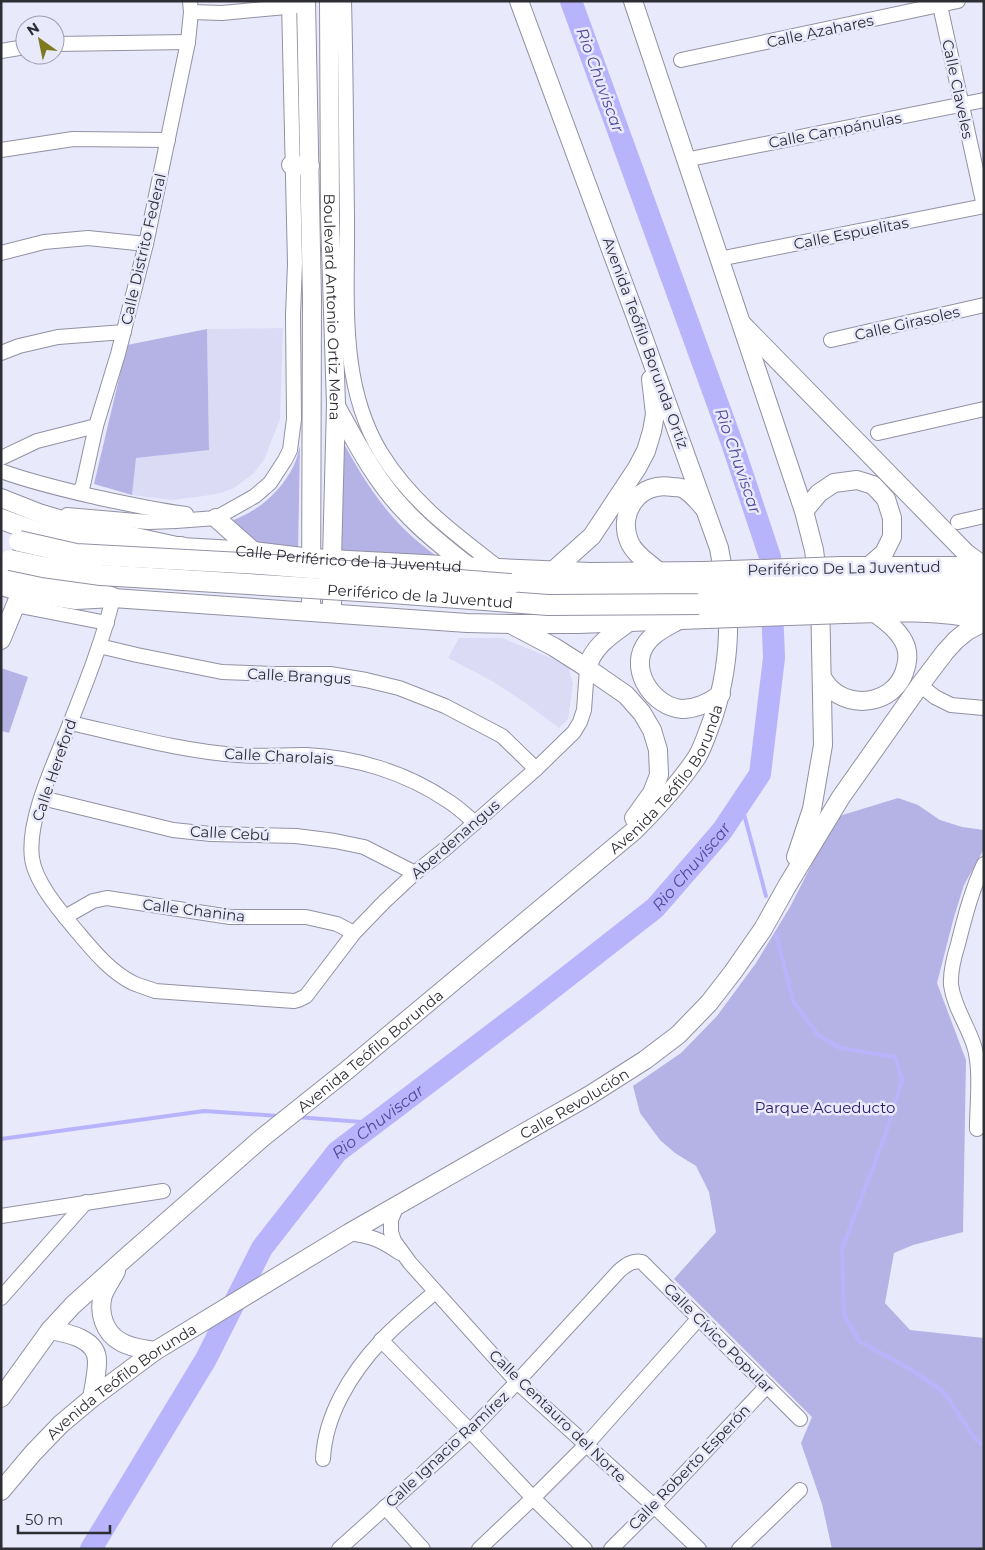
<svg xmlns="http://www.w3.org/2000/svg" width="985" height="1550" font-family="Montserrat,sans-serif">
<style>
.built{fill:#dcdbf6}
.green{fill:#b5b3e5}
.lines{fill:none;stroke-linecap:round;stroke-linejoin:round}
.stream{stroke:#b8b4fc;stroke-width:4}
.river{stroke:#b8b4fc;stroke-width:22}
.minor-casing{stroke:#9291a3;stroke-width:16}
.major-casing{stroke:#9291a3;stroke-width:20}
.highway-casing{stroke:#9291a3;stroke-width:22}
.minor{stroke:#fff;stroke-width:14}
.major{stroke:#fff;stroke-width:18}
.highway{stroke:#fff;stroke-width:20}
.major-bridge-casing{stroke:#9291a3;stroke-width:20;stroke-linecap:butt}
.highway-bridge-casing{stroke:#9291a3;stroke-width:22;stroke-linecap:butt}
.major-bridge{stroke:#fff;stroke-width:18}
.highway-bridge{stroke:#fff;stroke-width:20}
.labels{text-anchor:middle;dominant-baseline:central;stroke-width:5;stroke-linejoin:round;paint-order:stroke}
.street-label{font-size:15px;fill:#2d2d34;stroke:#e9e9fc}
.park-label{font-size:15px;fill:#2c1769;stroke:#e9e9fc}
.water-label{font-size:16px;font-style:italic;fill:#514599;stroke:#e9e9fc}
</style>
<rect width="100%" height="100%" fill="#e9e9fc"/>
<g class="built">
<polygon points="283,328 280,419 264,460 253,474 234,488 221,493 204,496 172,500 132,495 135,458 209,449 207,329"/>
<polygon points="459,638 502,638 568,665 573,684 568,719 559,728 524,702 492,681 448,658"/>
</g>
<g class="green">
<polygon points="207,329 209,450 136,458 132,495 94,484 127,345"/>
<path d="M337,430C355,466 376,501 404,529C414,539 425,547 436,556L339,553Z"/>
<path d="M300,446L298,552L255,545L224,523C254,515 281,493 294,465C297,459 298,452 300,446Z"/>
<polygon points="1,668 28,677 9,733 1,731"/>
<polygon points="898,798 918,805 940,820 962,827 984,830 984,849 964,885 954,917 937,983 966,1060 963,1232 913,1245 894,1253 885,1303 910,1330 984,1338 984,1549 832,1549 822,1504 801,1443 812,1417 674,1279 716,1232 709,1192 696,1166 675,1153 660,1140 640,1113 633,1086 681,1053 717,1016 756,963 790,907 836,817"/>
</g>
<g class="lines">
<g class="stream">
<polyline points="741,803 766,896"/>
<polyline points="776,934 793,1001 818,1035 840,1048 895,1057 902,1080 885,1136 842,1249 844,1314 859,1341 910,1369 944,1392 975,1439 984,1446"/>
<polyline points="296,1117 375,1123"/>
<polyline points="1,1139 204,1111 279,1116"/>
</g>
<path class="river" id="s1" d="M91,1549L206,1359L262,1248L337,1152L531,1005L655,908L722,831L760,774L774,658L770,557L732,443L571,1"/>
<g class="minor-casing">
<g id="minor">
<path d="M344,1C346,73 346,145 347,217C348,296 338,382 381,453C412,503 454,533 499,568"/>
<polyline points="939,1 984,206"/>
<polyline points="191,12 222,13 297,6"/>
<polyline points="55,44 188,42"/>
<polyline points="1,51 25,47"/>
<polyline points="681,60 958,1"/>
<polyline points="1,150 73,139 168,140"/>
<polyline points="685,160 984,100"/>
<polyline points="1,253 44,242 88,238 146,244"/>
<polyline points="719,259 984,206"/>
<polyline points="831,340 984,305"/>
<polyline points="1,353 19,346 58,337 124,332"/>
<polyline points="878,433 984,409"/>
<polyline points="1,458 37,441 96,426"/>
<path d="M1,471C31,482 61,489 91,496C123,503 154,510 186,514"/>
<polyline points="79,493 83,485 96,426 118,354 146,244 188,42 191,12 190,1"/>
<polyline points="67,515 148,522 176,521 216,518 255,496 270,483 285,460 290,450 294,419 293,315 295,264 289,1"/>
<polyline points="958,522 984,516"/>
<path d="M113,598C102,644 84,688 67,731C53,766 27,821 32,858C35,882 60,911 75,929C92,949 109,971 133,983C140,986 148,988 155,991L294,1001L298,1000L306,996L354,933L384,902L415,873L445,849L536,769L574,732L580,722L584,710L587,668"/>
<polyline points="15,605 107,623"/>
<polyline points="99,646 137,655 222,672 273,674 330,674 366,680 399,688 445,706 502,736 536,769"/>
<polyline points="920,685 935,697 951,705 984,708"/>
<path d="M70,723C125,735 181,751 238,755C260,757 283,755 306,755C356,757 407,773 448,801C458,807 466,815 475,823"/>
<polyline points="42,798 173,830 211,834 296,836 335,841 364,847 415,873"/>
<polyline points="65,917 93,901 107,898 230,917 306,917 337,924 354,933"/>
<path d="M977,1129C977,1104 981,1072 975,1049C969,1027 954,1008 951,985C950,971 954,957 958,944C965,916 972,889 984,864"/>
<polyline points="397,1205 391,1220 391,1232 394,1241 410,1263 517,1382 654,1506 699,1549"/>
<polyline points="1,1216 163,1191"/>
<path d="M349,1233C372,1236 381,1240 400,1253"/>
<polyline points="1,1298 86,1202"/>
<polyline points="381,1340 470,1431 533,1498 585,1549"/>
<path d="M323,1459C325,1415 351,1373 381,1341C397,1323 417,1308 435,1292"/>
<polyline points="385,1507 423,1549"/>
<path d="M339,1549L470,1431L517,1382L619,1271C626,1265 632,1260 642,1262L800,1419"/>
<polyline points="479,1549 533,1498 586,1445 699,1318"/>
<polyline points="611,1549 654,1506 767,1386"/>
<polyline points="739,1549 800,1490"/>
</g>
</g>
<g class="major-casing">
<g id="major">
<polyline points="306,1 312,299 311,612"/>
<path id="s2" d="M329,1L330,218L336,405L332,559V613"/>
<polyline points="633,1 804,511 814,550 820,596 823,745 812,809 796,857"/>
<polyline points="291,165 310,166"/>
<polyline points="742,324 966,553 984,566"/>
<path d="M336,406C356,442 375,480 404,510C423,531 446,549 468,566"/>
<path id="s3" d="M1,498L39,513L72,523L181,547L253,551L311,558L499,568L590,572L704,571"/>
<polyline points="804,511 819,493 834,483 857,480 873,485 886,499 892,518 892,537 884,553 870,565"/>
<polyline points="216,518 253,551"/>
<polyline points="841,566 965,566 984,568"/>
<polyline points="554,570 592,536 637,468 646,451 652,431 655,414 651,379"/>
<path d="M658,571C648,562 634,554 629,541C617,511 641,481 672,487C676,487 680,487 684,489C691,493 698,501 703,507"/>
<polyline points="1,586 21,592 76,600 113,598 467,623 512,624 578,624 707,619"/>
<path d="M844,614C891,612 937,610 984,620"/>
<path d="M677,621C665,628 651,634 644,647C630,672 654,707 682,709C696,709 710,702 721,694"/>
<polyline points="514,626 554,647 587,668 626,695 642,713 652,730 658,750 659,775 652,793 634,818"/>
<polyline points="1,640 21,592"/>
<path d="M587,668C593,646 611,635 629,622"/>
<path d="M823,679C825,682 827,685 830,688C852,710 893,703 904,673C907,665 909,656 906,647C901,632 887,622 875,613"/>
<path d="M116,1271C112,1279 106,1287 103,1295C98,1312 104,1333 121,1342C131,1348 144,1349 155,1351"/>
<path d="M50,1330C68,1333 98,1339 97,1362C97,1374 94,1386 92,1398"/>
<path id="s4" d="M1,1398L50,1330L73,1305L123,1260L262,1138L346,1071L635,830C658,807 679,784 697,757C704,745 708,731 713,718C727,676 731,630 726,586C724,573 721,560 719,548L637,320L519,1"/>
<path id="s5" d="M1,1491L33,1453L61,1424L92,1398L155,1351L349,1233L590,1095L645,1060L678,1035L709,1003L733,972L763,929L787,886L841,797L920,685L945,652L956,640L967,631L984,622"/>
</g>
</g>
<g class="highway-casing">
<g id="highway">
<path d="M1,519C17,525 33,531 49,535C92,546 137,546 181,547"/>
<polyline points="1,571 48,584 90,590 113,598"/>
<path d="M843,581C890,580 937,579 984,585"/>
<polyline points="511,584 621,589 706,588"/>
<polyline points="843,598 908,596 951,598 984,604"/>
</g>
</g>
<use href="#minor" class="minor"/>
<use href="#major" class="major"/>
<use href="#highway" class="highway"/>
<g class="major-bridge-casing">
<g id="major-bridge">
<polyline points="704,571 841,566"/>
<polyline points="707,619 844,614"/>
</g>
</g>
<g class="highway-bridge-casing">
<g id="highway-bridge">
<polyline points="19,541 76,554 260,564 511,584"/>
<path id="s6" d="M10,560L43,567L101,575L392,593L548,605L706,604L843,598"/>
<polyline points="706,588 843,581"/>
</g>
</g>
<use href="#major-bridge" class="major-bridge"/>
<use href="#highway-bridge" class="highway-bridge"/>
</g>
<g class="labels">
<g class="street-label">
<text transform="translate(820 31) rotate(-12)">Calle Azahares</text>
<text transform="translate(958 89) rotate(78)">Calle Claveles</text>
<text transform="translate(835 130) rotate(-11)">Calle Campánulas</text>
<text transform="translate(851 233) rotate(-11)">Calle Espuelitas</text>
<text transform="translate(143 249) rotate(-77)">Calle Distrito Federal</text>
<text stroke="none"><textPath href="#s2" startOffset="306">Boulevard Antonio Ortiz Mena</textPath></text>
<text transform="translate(907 323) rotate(-13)">Calle Girasoles</text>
<text transform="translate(646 343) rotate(70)">Avenida Teófilo Borunda Ortíz</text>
<text stroke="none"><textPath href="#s3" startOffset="355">Calle Periférico de la Juventud</textPath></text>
<text transform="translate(844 568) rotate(-1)">Periférico De La Juventud</text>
<text stroke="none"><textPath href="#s6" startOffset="412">Periférico de la Juventud</textPath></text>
<text transform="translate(299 676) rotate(3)">Calle Brangus</text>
<text transform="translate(279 756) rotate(3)">Calle Charolais</text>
<text transform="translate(54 770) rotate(-71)">Calle Hereford</text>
<text stroke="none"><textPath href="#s4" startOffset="914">Avenida Teófilo Borunda</textPath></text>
<text transform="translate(230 833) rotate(3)">Calle Cebú</text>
<text transform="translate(455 839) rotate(-41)">Aberdenangus</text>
<text transform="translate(194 910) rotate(7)">Calle Chanina</text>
<text stroke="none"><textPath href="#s4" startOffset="509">Avenida Teófilo Borunda</textPath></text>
<text stroke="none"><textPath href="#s5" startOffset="696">Calle Revolución</textPath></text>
<text transform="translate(719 1338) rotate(45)">Calle Cívico Popular</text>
<text stroke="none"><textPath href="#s5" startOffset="164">Avenida Teófilo Borunda</textPath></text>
<text transform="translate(558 1416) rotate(44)">Calle Centauro del Norte</text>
<text transform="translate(447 1449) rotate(-43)">Calle Ignacio Ramírez</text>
<text transform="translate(689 1467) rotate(-46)">Calle Roberto Esperón</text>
</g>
<g class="park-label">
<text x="825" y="1107">Parque Acueducto</text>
</g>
<g class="water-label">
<text transform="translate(600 80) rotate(70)">Rio Chuviscar</text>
<text transform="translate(738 461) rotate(71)">Rio Chuviscar</text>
<text stroke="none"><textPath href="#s1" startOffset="924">Rio Chuviscar</textPath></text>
<text stroke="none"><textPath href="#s1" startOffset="519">Rio Chuviscar</textPath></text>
</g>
</g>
<rect width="985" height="1550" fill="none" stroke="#2d2d34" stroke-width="5"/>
<g transform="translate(40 40) rotate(327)"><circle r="24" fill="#e9e9fc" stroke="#9e9eac"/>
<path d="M0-4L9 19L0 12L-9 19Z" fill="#7f7a20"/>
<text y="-8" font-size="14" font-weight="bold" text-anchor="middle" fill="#2d2d34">N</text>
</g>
<path d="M18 1525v8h92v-8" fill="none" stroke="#2d2d34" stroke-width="2.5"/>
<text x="25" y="1525" font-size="15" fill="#2d2d34" stroke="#e9e9fc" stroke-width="4" paint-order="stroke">50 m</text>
</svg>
